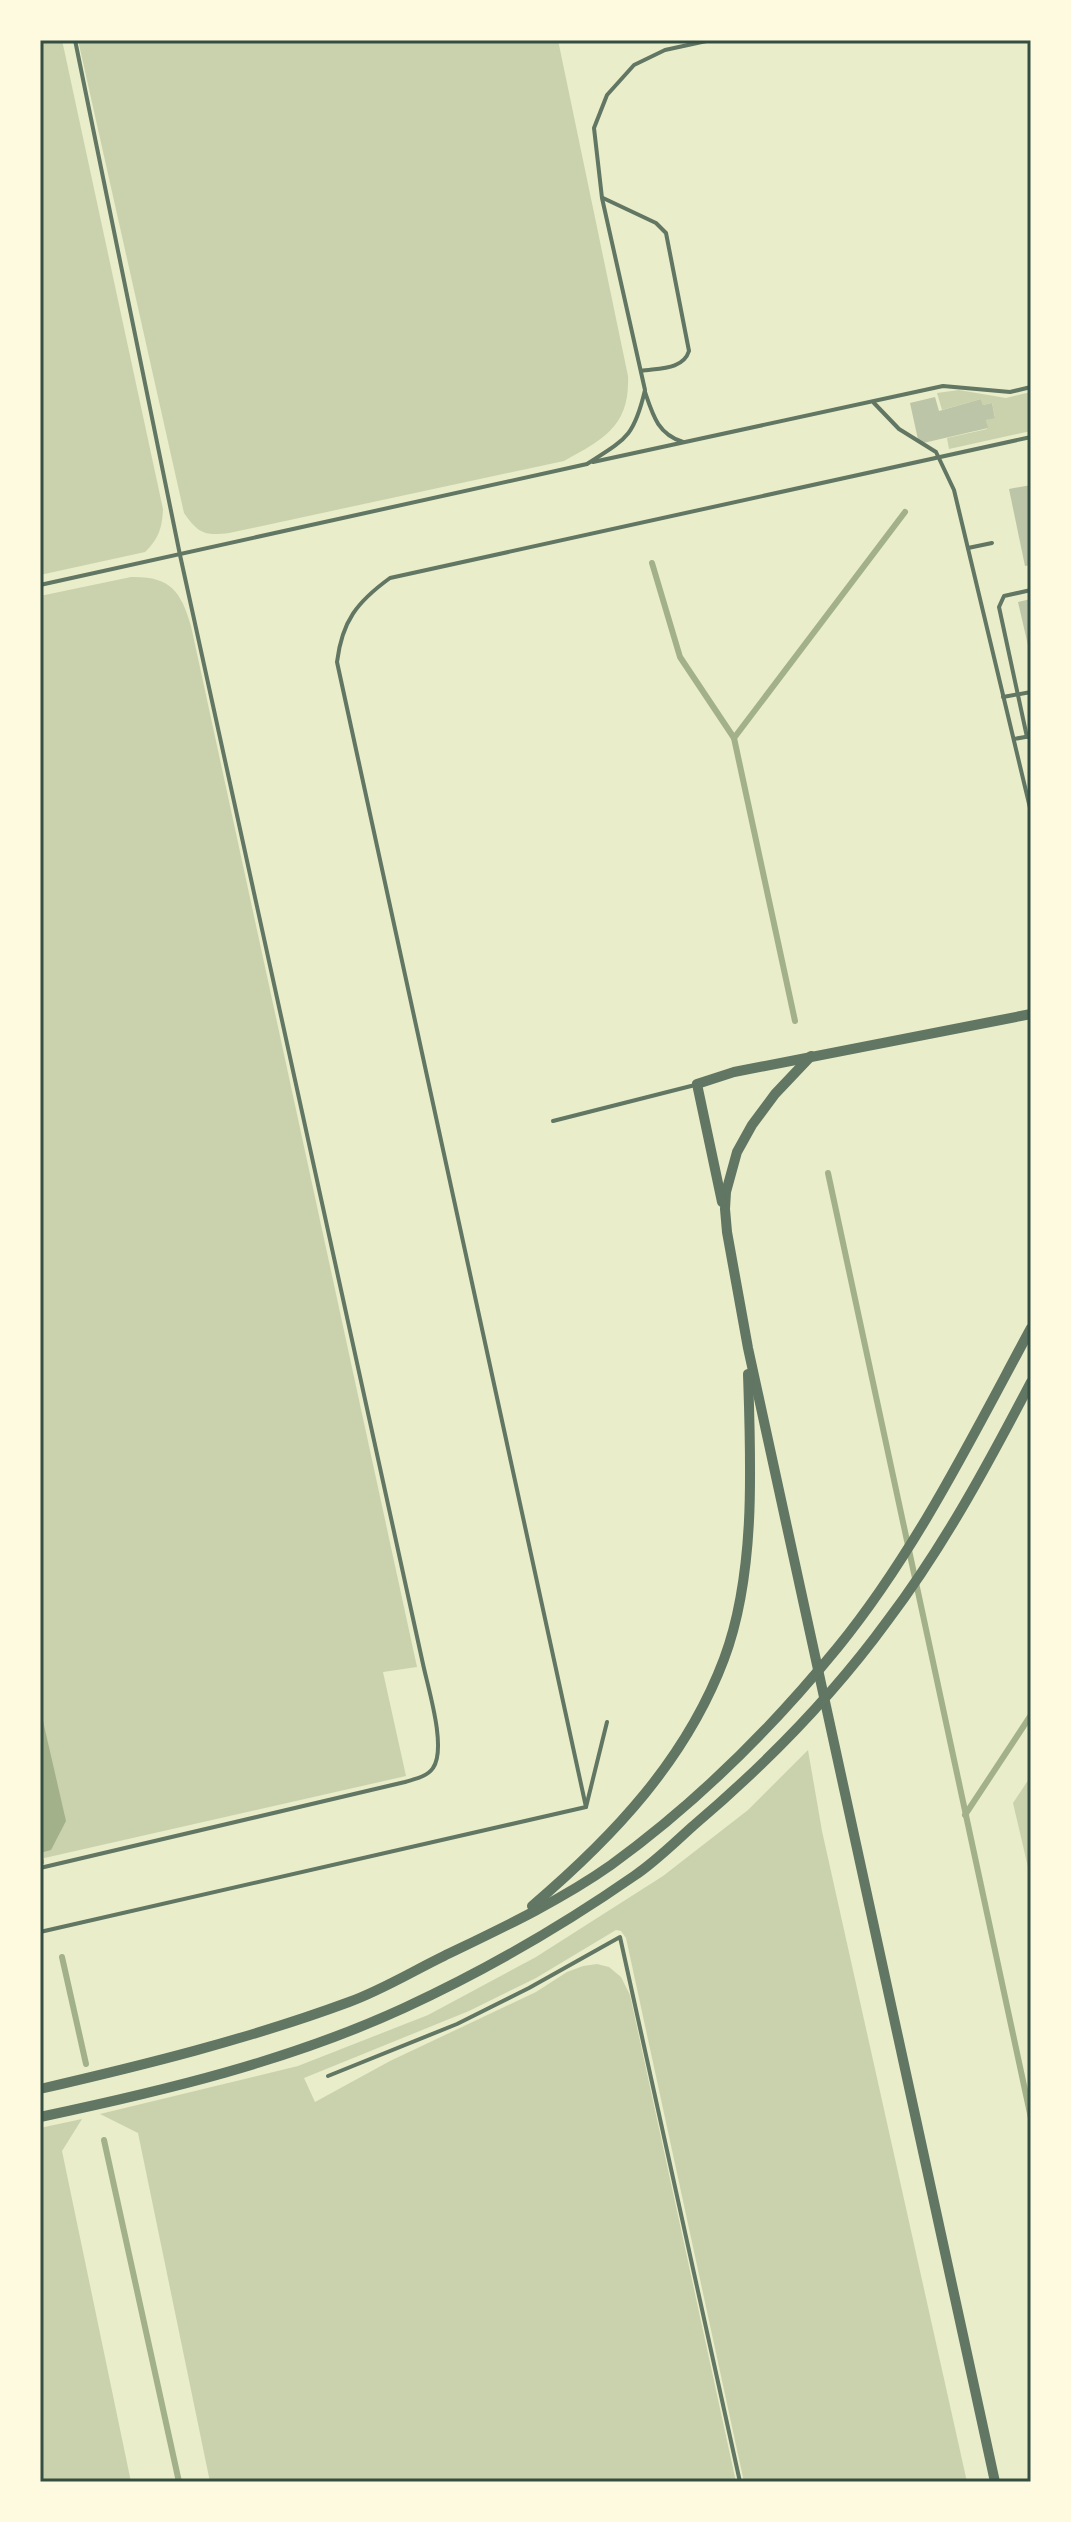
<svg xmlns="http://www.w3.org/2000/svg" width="1071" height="2522" font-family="'Alegreya Sans',sans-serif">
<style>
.green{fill:#cad2ad}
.water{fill:#a3b18a}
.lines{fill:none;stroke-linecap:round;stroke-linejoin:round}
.stream{stroke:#a3b18a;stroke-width:6}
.building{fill:#bcc5a7}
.service{stroke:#617663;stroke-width:4}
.tertiary{stroke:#617663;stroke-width:10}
.neatline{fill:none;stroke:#344e41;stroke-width:3}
</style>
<rect width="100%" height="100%" fill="#e9edc9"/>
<g class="green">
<path d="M40,40H62L163,509C162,528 159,538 145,552L40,575Z"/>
<path d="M78,40H558L628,376C630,426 604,439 564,461L229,533C204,536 198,533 184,513Z"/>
<polygon points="959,390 1006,398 1031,392 1031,431 949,449 947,438 987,429 986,420 995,417 992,403 983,405 981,399 942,410 937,393"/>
<path d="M131,577C170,576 181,591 191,626L417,1667L383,1672L406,1776L40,1859V596Z"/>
<polygon points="808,1750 822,1831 967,2482 744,2482 626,1938 621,1931 616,1930 536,1978 469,2011 304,2078 315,2102 390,2061 536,1992 567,1972 583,1966 597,1964 609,1967 621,1977 630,1995 736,2482 210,2482 138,2133 100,2114 298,2066 428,2015 536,1957 663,1876 748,1810"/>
<polygon points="1031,1776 1031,1880 1013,1803"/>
<polygon points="82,2119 62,2151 131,2482 40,2482 40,2128"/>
</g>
<polygon class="water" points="40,1708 66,1821 51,1850 40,1853"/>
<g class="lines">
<g class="stream">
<polyline points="652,563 680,657 734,738 795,1021"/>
<polyline points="734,738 905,512"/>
<polyline points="828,1173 1031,2118"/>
<polyline points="965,1815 1031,1715"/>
<polyline points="40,1858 41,1862"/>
<polyline points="62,1957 86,2064"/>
<polyline points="104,2140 179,2482"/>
</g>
</g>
<g class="building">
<polygon points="935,397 939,411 981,399 983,405 992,403 995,418 986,420 988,428 919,444 910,403"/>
<polygon points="1031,485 1031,565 1025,566 1009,489"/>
<polygon points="1031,599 1031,654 1030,654 1018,602"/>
</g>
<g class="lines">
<g class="service">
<path d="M603,198L656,223L666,233L689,351C683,370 659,368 641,371"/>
<path d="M645,392C653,416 658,434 683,442"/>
<polyline points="874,403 899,429 936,452 954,490 1031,812"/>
<polyline points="593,462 943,386 1010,392 1031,387"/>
<polyline points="968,548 992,543"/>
<path d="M40,585L587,464C626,439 634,437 645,390L602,198L594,128L607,95L634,65L665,50L711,40"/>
<polyline points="1003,697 1031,692"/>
<polyline points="1027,737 999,607 1004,596 1031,590"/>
<polyline points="1014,739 1031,736"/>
<polyline points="553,1121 695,1085"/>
<path d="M586,1807L337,662C342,621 357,602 390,578L1031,437"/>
<path d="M40,1868L405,1782C414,1779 427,1777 433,1768C447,1748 428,1688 423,1664L180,555L75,40"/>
<polyline points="40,1932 586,1807 607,1722"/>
<polyline points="328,2076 457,2024 529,1988 620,1937 740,2482"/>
</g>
<g class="tertiary">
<polyline points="811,1056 775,1094 752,1125 737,1152 726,1192 725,1209 727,1232 748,1348 995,2482"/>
<polyline points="722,1202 697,1084 734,1072 1031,1014"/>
<path d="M532,1906C613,1837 686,1760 724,1659C756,1574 751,1464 748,1374"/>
<path d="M40,2089C144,2065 249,2039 349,2002C382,1990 413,1971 444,1956C500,1929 560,1901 611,1865C695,1804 772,1728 838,1647C916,1551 972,1437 1031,1328"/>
<path d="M40,2117C163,2091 289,2061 404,2008C484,1971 562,1926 634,1876C655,1862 674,1843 693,1826C766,1764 832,1697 888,1620C944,1546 988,1464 1031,1382"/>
</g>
</g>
<rect width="1071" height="2522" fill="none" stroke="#fefae0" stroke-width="84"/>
<rect x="42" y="42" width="987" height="2438" class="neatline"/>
</svg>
